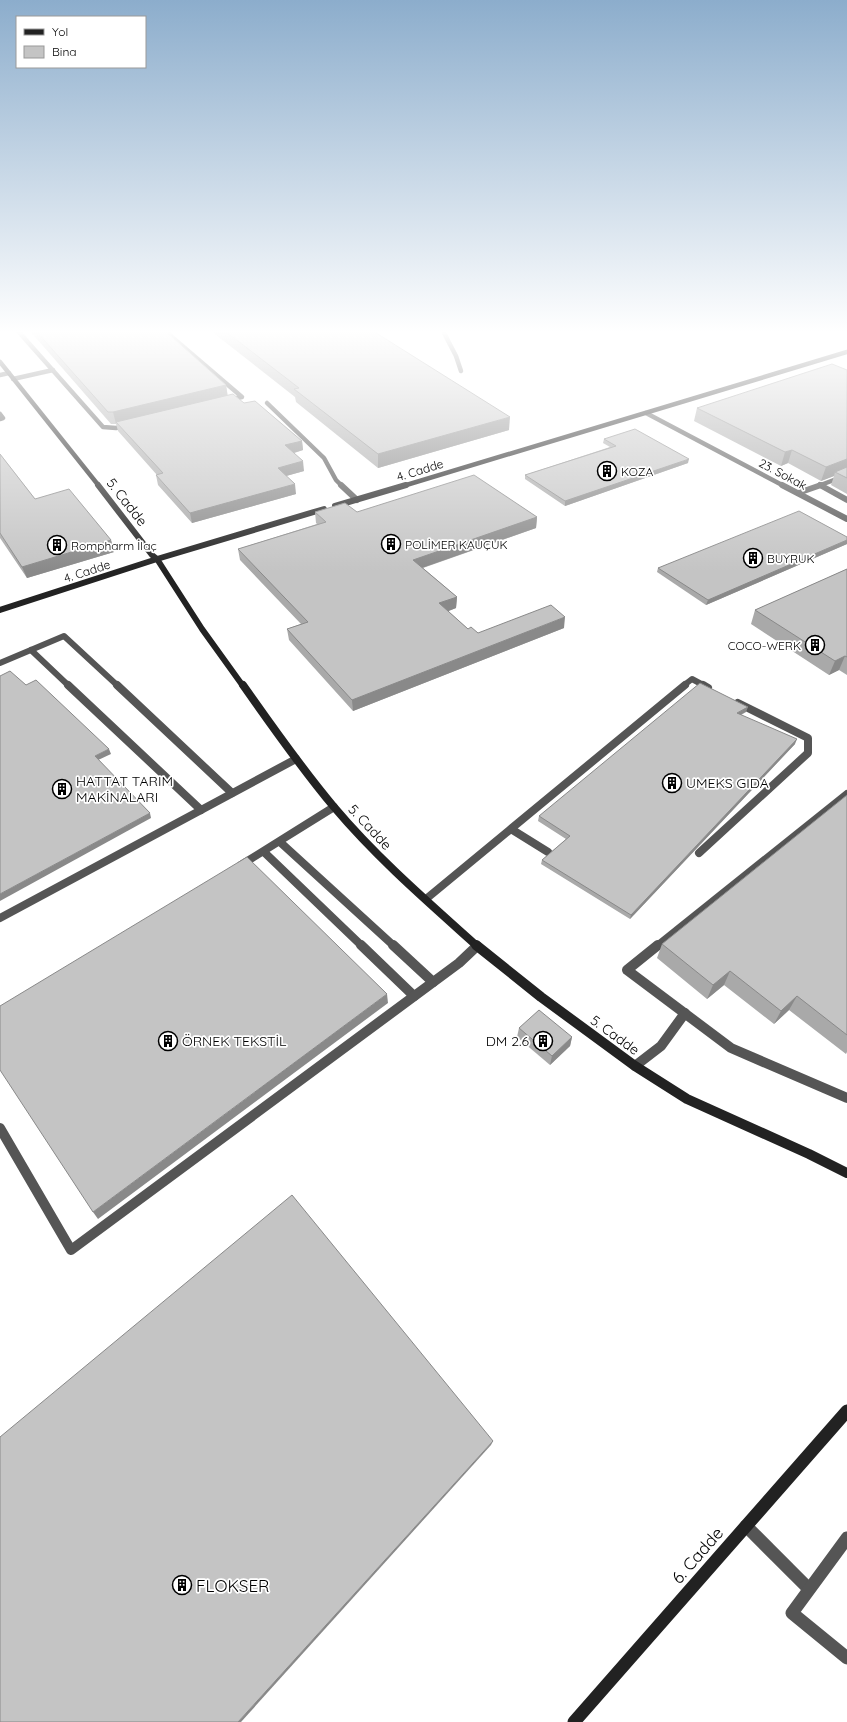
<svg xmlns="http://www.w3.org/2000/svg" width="847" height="1722" font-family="Quicksand,sans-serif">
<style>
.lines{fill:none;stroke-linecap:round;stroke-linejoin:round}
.lane-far4{stroke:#555;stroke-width:4.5}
.lane-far3{stroke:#555;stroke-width:6}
.lane-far2{stroke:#555;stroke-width:8}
.lane-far1{stroke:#555;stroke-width:10}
.lane{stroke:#555;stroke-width:13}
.street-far1{stroke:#555;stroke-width:4.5}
.street{stroke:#555;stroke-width:6}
.secondary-far4{stroke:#222;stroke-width:4.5}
.secondary-far3{stroke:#222;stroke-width:6}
.secondary-far2{stroke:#222;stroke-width:8}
.secondary-far1{stroke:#222;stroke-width:10}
.secondary{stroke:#222;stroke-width:13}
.wall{fill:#a9a9a9}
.shaded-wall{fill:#898989}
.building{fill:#c4c4c4;stroke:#898989}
.labels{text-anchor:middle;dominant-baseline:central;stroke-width:3.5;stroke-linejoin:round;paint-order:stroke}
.far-street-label{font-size:12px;fill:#000;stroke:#fff}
.far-poi-label{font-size:12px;fill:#000;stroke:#fff;text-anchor:start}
.street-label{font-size:14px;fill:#000;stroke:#fff}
.poi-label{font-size:14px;fill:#000;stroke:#fff;text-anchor:start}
.near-street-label{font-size:17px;fill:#000;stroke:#fff}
.near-poi-label{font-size:17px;fill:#000;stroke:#fff;text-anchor:start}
</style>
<rect width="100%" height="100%" fill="#fff"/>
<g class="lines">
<g class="lane-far4">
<polyline points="18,331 103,427 116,428 126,426"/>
<polyline points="165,331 242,397 228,400"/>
<polyline points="443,331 456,356 461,371"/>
<polyline points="0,375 9,373"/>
<polyline points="13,379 53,370"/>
<polyline points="267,403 324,458 336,480 342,486"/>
<polyline points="0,414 3,418 0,419"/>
<polyline points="818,486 847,475"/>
</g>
<g class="lane-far3">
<polyline points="341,485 357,500"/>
<polyline points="820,485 847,500"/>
<polyline points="798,493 821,485"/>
<polyline points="31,650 69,686"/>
<polyline points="0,663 64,636 118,686"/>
<polyline points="683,686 692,679 705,686"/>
</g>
<g class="lane-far2">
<polyline points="68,685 201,810"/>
<polyline points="117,685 232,793"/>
<polyline points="703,685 708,688"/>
<polyline points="511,829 548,852"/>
<polyline points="280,842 394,946"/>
<polyline points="264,852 362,946"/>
<polyline points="699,853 808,753 808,738 738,703"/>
<polyline points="241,865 334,807"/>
<polyline points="426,899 685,685"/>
<polyline points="0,918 296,759"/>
<polyline points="657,946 847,794"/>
</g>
<g class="lane-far1">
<polyline points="361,945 414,996"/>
<polyline points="393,945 433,982"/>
<polyline points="658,945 627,970 731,1048 847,1098"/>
<polyline points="635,1066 661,1046 685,1013"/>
<polyline points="0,1128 71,1250 459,963 477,946"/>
</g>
<g class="lane">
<polyline points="746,1526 809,1589"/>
<polyline points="847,1538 792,1613 847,1658"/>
</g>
<polyline class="street-far1" points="646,413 784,486"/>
<polyline class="street" points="782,485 847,519"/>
<g class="secondary-far4">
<polyline points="0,362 99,486"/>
<polyline points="403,486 847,352"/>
</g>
<g class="secondary-far3">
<polyline points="98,485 152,555 157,559 202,629 243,686"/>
<polyline points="335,506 406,485"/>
<polyline points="0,610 157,559 324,509"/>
</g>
<path class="secondary-far2" d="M243,685C272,726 301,768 334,807C377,858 428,902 477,946"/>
<polyline class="secondary-far1" points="476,945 541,997 635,1066 687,1099 809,1154 847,1173"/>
<polyline class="secondary" points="574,1722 847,1411"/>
</g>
<g class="wall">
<polygon points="30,331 165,331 226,385 227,395 244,403 302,441 303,450 294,453 304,471 286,476 296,494 192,523 158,485 156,475 157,475 118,431 116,424 111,424"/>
<polygon points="211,331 373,331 509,430 378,468 296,402 295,397"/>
<polygon points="847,370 847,494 831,485 834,476 821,481 788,463 781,466 694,421 697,408"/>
<polygon points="604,439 688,463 565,506 525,479 525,475 610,447 603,443"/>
<polygon points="0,454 35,499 111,540 114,552 27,578 0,538"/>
<polygon points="315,512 357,512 537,517 536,528 423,568 457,597 456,608 448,611 468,629 478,633 564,628 353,711 289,640 287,629 301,624 240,560 238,549 317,524 316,523"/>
<polygon points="847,537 847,544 706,605 657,572 658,568"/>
<polygon points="847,569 847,675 839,670 829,675 751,624 755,610"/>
<polygon points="746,712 741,715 795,744 630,919 541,864 542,860 566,839 538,821 539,816"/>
<polygon points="847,795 847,1052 846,1054 789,1010 774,1024 724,985 707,999 657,958 662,944"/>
<polygon points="519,1028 572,1037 570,1046 550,1065 517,1037"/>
</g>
<g class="shaded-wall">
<polygon points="226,385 228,397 116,422 116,424 113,412"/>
<polygon points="510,417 509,430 378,468 378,454"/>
<polygon points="302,441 303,450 287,455 285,445"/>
<polygon points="792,450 788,463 781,466 785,452"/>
<polygon points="689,459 688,463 565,506 565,501"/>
<polygon points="847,459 847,468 835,472 834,476 821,481 826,467"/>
<polygon points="303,461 304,471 279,478 278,468"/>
<polygon points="295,484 296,494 192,523 190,513"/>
<polygon points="537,517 536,528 413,571 413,560"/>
<polygon points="111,540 114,552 27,578 22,567"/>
<polygon points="847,540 847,544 706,605 708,600"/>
<polygon points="457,597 456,608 439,615 439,603"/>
<polygon points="565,617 564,628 353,711 352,700"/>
<polygon points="845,656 839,670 829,675 835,661"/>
<polygon points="748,707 746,712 735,718 737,713"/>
<polygon points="797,739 795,744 630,919 631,915"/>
<polygon points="109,749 111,754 96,761 95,756"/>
<polygon points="150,813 151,818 0,901 0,894"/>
<polygon points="730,971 724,985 707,999 713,985"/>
<polygon points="387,994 388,1003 98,1219 93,1212"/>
<polygon points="797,996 789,1010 774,1024 781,1011"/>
<polygon points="572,1037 570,1046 550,1065 552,1056"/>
<polygon points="493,1441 491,1445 241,1722 238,1722"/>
</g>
<g class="building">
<polygon points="36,331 165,331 226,385 113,412 108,412"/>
<polygon points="225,331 373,331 510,417 378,454 294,389 299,388"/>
<polygon points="832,364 847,370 847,459 826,467 792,450 785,452 697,408"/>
<polygon points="233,394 244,403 255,401 302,441 285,445 303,461 278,468 295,484 190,513 156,475 163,473 116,422"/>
<polygon points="635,429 689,459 565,501 525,475 616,446 604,439"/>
<polygon points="0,454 35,499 69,489 111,540 22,567 0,533"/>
<polygon points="847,467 847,478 835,472"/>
<polygon points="474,475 537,517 413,560 457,597 439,603 468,629 471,627 478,633 551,605 565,617 352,700 287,629 308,622 238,549 326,522 315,512 345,503 357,512"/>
<polygon points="799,511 847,537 847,540 708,600 658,568"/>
<polygon points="847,569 847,657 845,656 835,661 755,610"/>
<polygon points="10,671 26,685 36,680 109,749 95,756 150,813 0,894 0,676"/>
<polygon points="700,683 748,707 737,713 797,739 631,915 542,860 570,836 539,816"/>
<polygon points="847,795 847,1035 797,996 781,1011 730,971 713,985 662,944"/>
<polygon points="247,857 387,994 93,1212 0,1070 0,1006"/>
<polygon points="539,1010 572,1037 552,1056 519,1028"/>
<polygon points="292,1195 493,1441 238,1722 0,1722 0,1437"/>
</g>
<linearGradient id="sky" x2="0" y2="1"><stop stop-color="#8cadcc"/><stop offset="0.58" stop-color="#fff"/><stop offset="1" stop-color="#fff" stop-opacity="0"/></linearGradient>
<rect width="847" height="572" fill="url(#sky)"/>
<defs>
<g id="building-ring" transform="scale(1)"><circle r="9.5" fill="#fff" stroke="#000" stroke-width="1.5"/><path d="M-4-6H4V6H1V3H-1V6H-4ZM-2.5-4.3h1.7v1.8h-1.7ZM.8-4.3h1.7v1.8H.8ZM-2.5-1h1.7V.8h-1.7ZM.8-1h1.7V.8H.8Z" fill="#000"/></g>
</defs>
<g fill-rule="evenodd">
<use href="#building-ring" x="607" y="471"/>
<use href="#building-ring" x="391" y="544"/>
<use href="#building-ring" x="57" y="545"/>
<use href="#building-ring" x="753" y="558"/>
<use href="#building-ring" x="815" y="645"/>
<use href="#building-ring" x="672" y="783"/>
<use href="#building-ring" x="62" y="789"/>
<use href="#building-ring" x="168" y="1041"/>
<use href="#building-ring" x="543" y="1041"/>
<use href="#building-ring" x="182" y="1585"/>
</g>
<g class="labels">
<g class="far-street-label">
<text transform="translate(420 470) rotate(-17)">4. Cadde</text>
<text transform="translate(783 474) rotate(28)">23. Sokak</text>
<text transform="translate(87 571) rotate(-18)">4. Cadde</text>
</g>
<g class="far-poi-label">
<text x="621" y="471">KOZA</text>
<text x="405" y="544">POLİMER KAUÇUK</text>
<text x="71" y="545">Rompharm İlaç</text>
<text x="767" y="558">BUYRUK</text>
<text x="801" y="645" text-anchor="end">COCO-WERK</text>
</g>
<g class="street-label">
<text transform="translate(127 502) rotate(52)">5. Cadde</text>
<text transform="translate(370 827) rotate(47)">5. Cadde</text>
<text transform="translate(615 1035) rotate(36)">5. Cadde</text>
</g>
<g class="poi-label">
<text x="76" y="781">HATTAT TARIM<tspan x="76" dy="16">MAKİNALARI</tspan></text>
<text x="686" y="783">UMEKS GIDA</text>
<text x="182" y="1041">ÖRNEK TEKSTİL</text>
<text x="529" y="1041" text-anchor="end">DM 2.6</text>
</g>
<g class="near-street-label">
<text transform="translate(697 1555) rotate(-49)">6. Cadde</text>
</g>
<g class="near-poi-label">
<text x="196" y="1585">FLOKSER</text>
</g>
</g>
<rect x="16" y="16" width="130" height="52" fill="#ffffff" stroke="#999999"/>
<rect x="24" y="29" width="20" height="6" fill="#222222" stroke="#999999"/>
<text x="52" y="36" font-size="12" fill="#000000">Yol</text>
<rect x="24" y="46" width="20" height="12" fill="#c4c4c4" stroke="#999999"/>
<text x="52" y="56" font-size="12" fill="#000000">Bina</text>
</svg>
